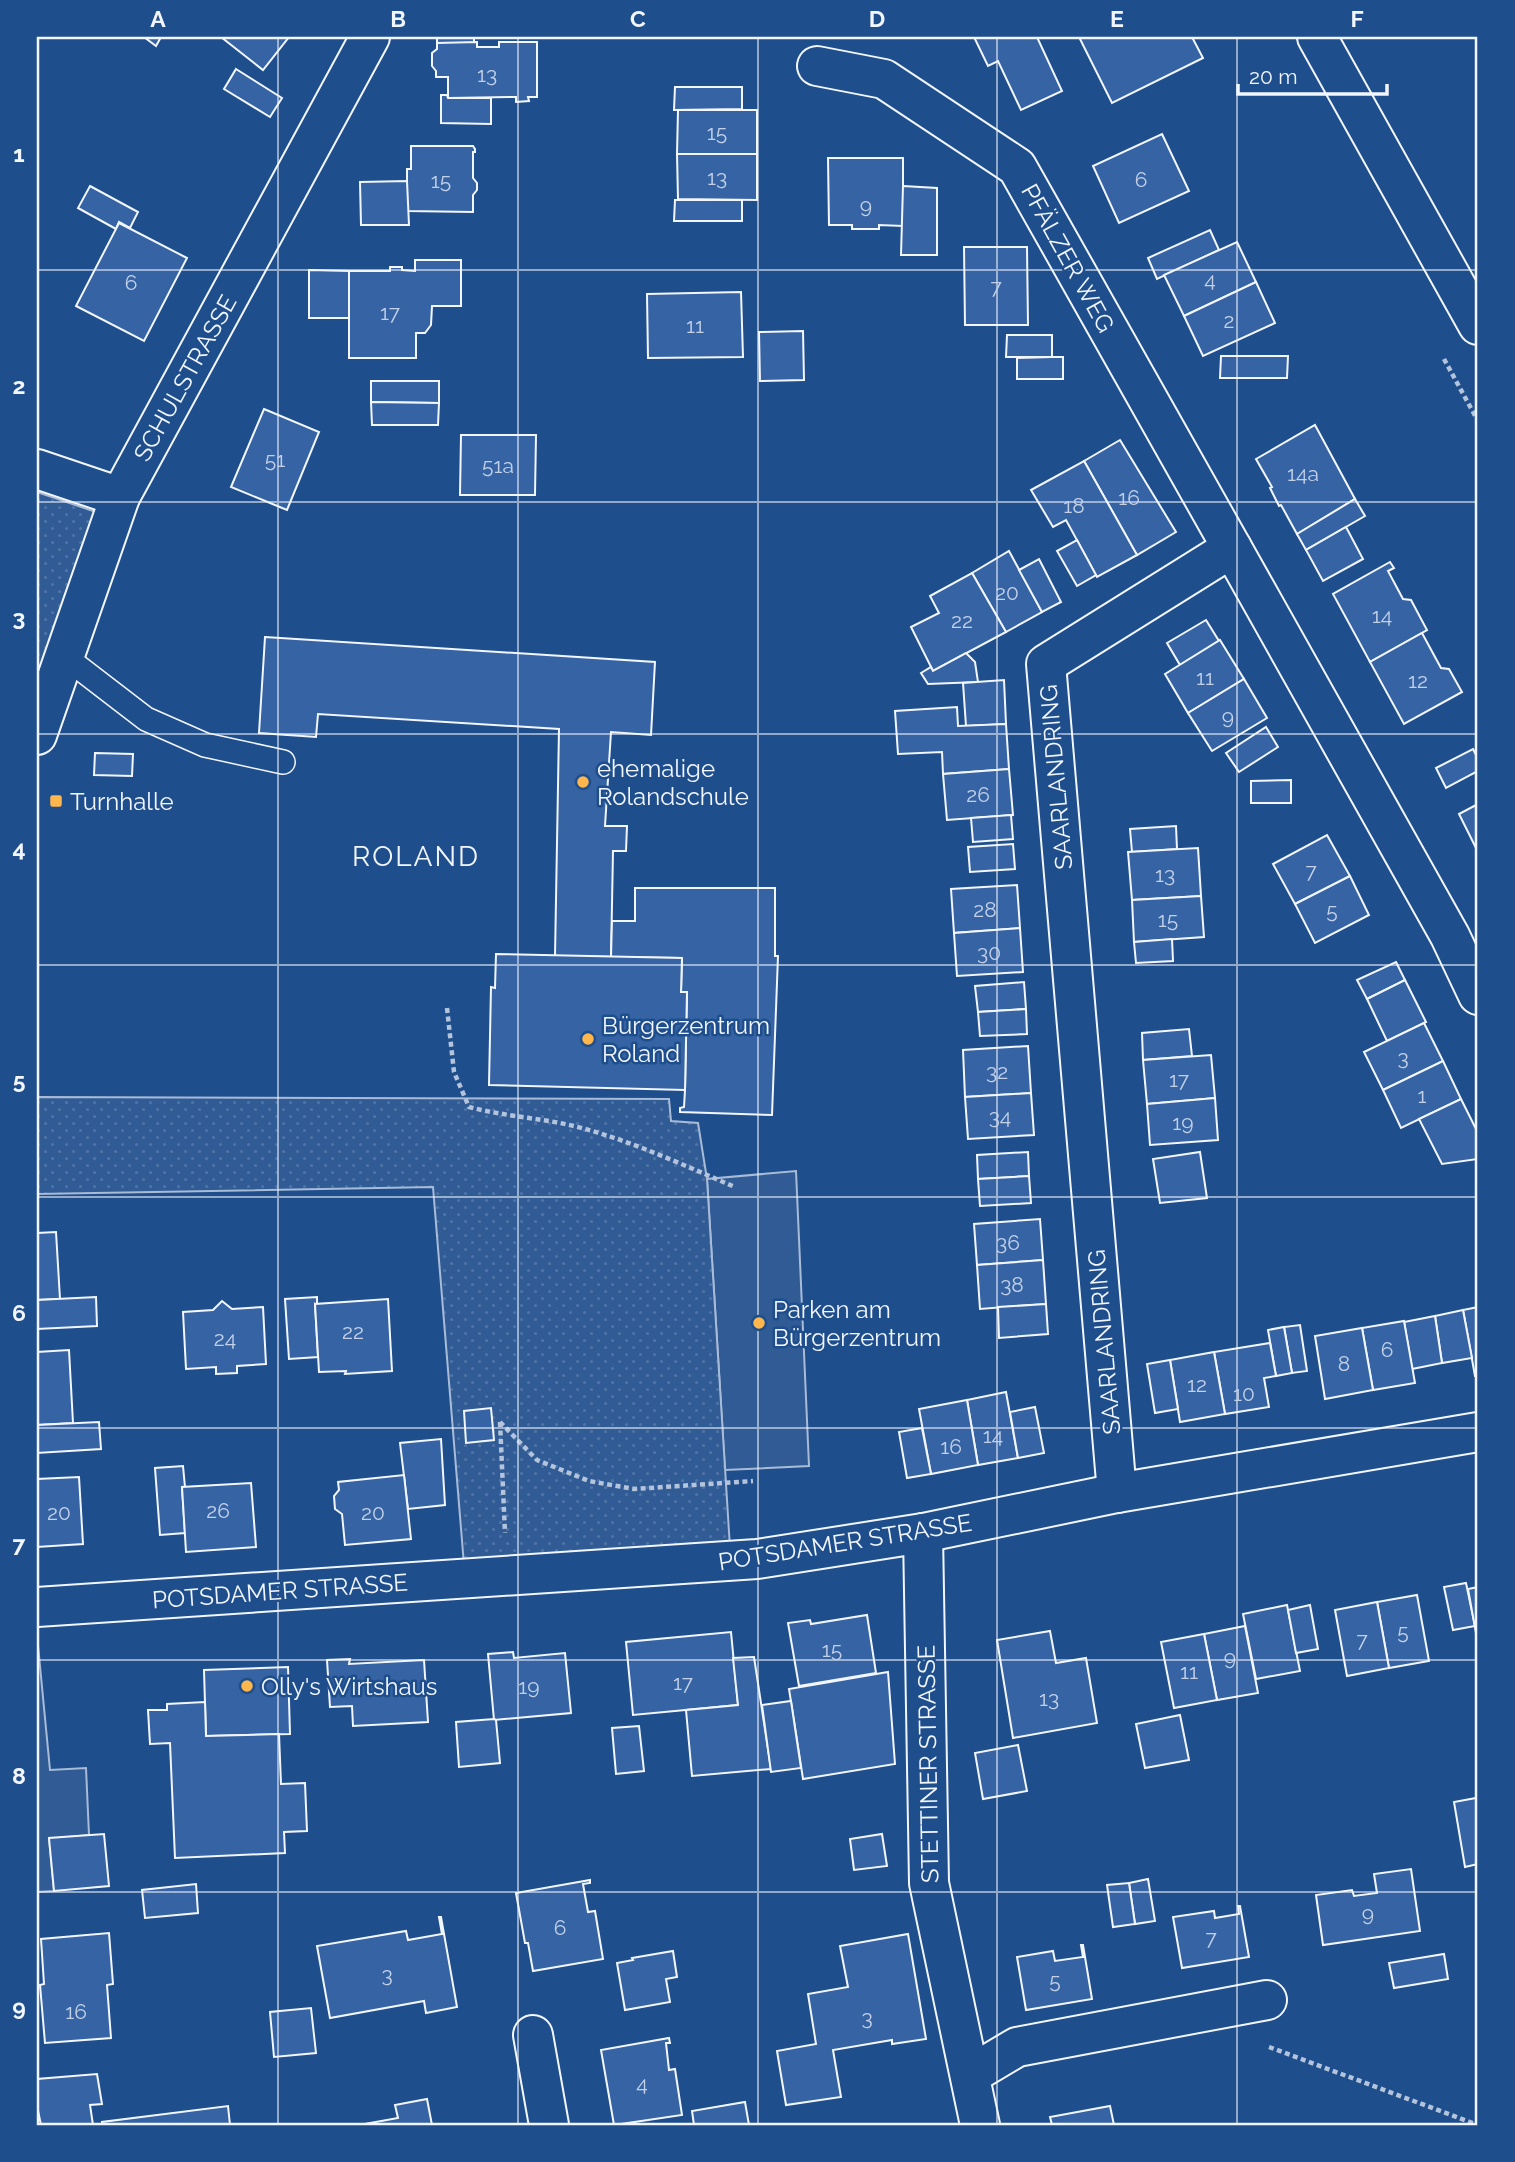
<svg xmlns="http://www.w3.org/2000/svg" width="1515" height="2162" font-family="Raleway,sans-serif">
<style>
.built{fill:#305b95;stroke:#a8bbd7;stroke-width:2}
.park{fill:url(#park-dots);stroke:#a8bbd7;stroke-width:2}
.building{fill:#3563a3;stroke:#f2f6ff;stroke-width:2}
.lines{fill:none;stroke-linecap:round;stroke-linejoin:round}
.service-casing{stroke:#f2f6ff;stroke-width:26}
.minor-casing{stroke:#f2f6ff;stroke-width:42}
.secondary-casing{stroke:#f2f6ff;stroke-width:42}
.path{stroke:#b3c4dc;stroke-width:4.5;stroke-dasharray:5 3.5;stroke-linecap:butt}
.service{stroke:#1f4e8c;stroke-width:23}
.minor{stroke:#1f4e8c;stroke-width:38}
.secondary{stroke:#1f4e8c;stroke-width:38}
.grid{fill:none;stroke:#f2f6ff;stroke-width:2;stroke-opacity:0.55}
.poi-dot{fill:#ffb74d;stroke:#1f4e8c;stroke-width:2.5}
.labels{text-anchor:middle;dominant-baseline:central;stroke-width:5;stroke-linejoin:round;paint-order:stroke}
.number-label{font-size:21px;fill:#c3d1e8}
.street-label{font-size:24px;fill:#f2f6ff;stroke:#1f4e8c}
.poi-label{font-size:24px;fill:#f2f6ff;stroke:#1f4e8c;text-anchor:start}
.quarter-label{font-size:28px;letter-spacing:2px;fill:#f2f6ff;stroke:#1f4e8c}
.neatline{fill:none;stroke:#f2f6ff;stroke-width:2.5}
.grid-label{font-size:23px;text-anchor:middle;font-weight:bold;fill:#f2f6ff}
</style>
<defs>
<pattern id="park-dots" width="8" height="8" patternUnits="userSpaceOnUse" patternTransform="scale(1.75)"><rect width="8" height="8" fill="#305b95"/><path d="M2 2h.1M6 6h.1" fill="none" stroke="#4e73a5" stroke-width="1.8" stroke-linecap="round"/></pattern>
</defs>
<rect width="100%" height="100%" fill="#1f4e8c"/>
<g class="built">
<polygon points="796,1171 809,1466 725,1470 707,1179"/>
<polygon points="37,1635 50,1770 86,1768 89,1835 49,1839 54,1891 37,1892"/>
</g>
<g class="park">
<polygon points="37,492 99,513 37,699"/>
<polygon points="37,1097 669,1099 671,1121 698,1123 707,1179 730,1548 464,1565 433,1187 37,1194"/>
</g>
<g class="building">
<polygon points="144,37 161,37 156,46"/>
<polygon points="221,37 289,37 263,70"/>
<rect x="437" y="37" width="37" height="6"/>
<polygon points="974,37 1037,37 1062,91 1021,110 998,61 988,66"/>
<polygon points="1079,37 1192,37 1203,58 1112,103"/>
<polygon points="477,42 477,47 499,47 499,42 537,42 537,97 528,97 529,101 516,102 516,97 448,98 448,77 436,77 436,71 432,66 432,53 437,49 437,43"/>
<polygon points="236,69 282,98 270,117 224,89"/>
<polygon points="675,87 742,87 742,109 674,110"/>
<polygon points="441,95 447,95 448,98 491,98 491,124 441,123"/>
<polygon points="678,110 757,110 757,154 677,154"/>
<polygon points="1162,134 1189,191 1119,223 1093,166"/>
<polygon points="411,146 473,146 475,149 475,152 473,152 473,178 477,183 477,190 473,195 473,212 407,211 407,169 411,169"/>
<polygon points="677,154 757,154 757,200 678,199"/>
<polygon points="828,158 903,158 903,226 879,225 879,229 852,229 852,225 829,225"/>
<polygon points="407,181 409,225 361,225 360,182"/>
<polygon points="90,186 138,212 130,228 119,222 116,229 78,208"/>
<polygon points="903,186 937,188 937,255 901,255"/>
<polygon points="675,200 742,200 742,221 674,221"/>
<polygon points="119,223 187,258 144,341 76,306"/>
<polygon points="1210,230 1219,250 1157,279 1148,258"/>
<polygon points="1237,242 1256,282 1184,316 1164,275"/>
<polygon points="964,247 1027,247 1028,325 965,325"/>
<polygon points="415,260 461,260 461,306 432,306 431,325 425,333 416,333 416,358 349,358 349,271 390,271 390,267 402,267 402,270 415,271"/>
<polygon points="309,270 349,271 349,318 309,318"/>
<polygon points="1256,282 1275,323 1203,356 1184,316"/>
<polygon points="741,292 743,357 648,358 647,294"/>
<polygon points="803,331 804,380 760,381 759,332"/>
<polygon points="1007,335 1052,335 1052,357 1006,357"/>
<polygon points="1221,356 1288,356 1287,378 1220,378"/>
<polygon points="1052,357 1063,357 1063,379 1017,379 1017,358"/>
<polygon points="371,381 439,381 439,403 371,402"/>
<polygon points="371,402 439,403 438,425 372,425"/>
<polygon points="264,409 319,432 287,510 231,487"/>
<polygon points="1315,425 1355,499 1297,534 1281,505 1279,506 1270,488 1272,487 1256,459"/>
<polygon points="461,435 536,435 535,495 460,495"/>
<polygon points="1120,440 1176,532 1137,555 1084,461"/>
<polygon points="1084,461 1137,555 1097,577 1066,520 1053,527 1031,490"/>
<polygon points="1355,499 1365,516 1306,550 1297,534"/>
<polygon points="1346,527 1363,559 1323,581 1306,550"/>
<polygon points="1077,540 1096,575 1077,586 1057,551"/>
<polygon points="1009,551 1042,612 1006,632 972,573"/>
<polygon points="1039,559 1061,602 1042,612 1019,570"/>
<polygon points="1390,562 1394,568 1388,571 1403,599 1411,600 1427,630 1370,662 1333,594"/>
<polygon points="972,573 1006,632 933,671 911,627 939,613 930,596"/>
<polygon points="1206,620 1219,641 1180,665 1167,643"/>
<polygon points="1422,633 1441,668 1449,669 1462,692 1404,724 1370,662"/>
<polygon points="265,637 655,662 651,735 611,732 605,826 627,826 626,851 613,851 611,957 555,956 559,729 318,714 316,737 259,733"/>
<polygon points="1220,640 1244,679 1188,713 1165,674"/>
<polygon points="966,653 975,662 978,682 928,684 921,673 931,667 933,671"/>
<polygon points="1244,679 1267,718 1212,751 1188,713"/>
<polygon points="1004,680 1006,724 966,726 963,683"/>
<polygon points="957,707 958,726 1006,724 1009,769 943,774 942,752 898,754 895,711"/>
<polygon points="1266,727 1278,747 1239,772 1226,753"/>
<polygon points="1473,749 1478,759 1478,771 1446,788 1436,768"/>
<polygon points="95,753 133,754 132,776 94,775"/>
<polygon points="1009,769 1013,815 947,820 943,774"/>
<polygon points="1291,780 1291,803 1251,803 1251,781"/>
<polygon points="1478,804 1478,852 1459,814"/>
<polygon points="1011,815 1013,839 973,842 971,818"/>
<polygon points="1176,826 1177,849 1132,852 1130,829"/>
<polygon points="1327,835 1350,876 1295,904 1273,864"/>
<polygon points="1013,844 1015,869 970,872 968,847"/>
<polygon points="1198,848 1201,896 1132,900 1128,852"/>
<polygon points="1350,876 1369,915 1315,943 1295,904"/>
<polygon points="1017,885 1020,928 954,933 951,889"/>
<polygon points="635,888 775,888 775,956 778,956 772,1115 680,1112 680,1108 684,1107 685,1090 687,992 681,992 682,958 611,957 612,921 635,921"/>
<polygon points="1201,896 1204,937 1134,942 1132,900"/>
<polygon points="1020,928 1023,972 957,976 954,933"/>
<polygon points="1172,939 1173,961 1136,963 1134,942"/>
<polygon points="496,954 682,958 681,992 687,992 685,1090 489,1085 491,987 495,988"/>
<polygon points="1396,962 1405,980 1367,999 1357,980"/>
<polygon points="1405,980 1426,1022 1387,1041 1367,999"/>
<polygon points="1024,982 1026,1009 978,1012 975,986"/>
<polygon points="1026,1009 1027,1034 980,1036 978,1012"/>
<polygon points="1424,1023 1443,1061 1383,1090 1364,1052"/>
<polygon points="1189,1029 1192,1056 1143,1060 1142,1033"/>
<polygon points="1028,1046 1031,1093 965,1097 963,1050"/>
<polygon points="1211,1055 1215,1098 1147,1104 1143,1060"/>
<polygon points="1443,1061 1461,1099 1401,1128 1383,1090"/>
<polygon points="1031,1093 1034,1135 968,1139 965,1097"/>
<polygon points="1215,1098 1218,1140 1150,1145 1147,1104"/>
<polygon points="1461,1099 1478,1133 1478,1159 1442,1164 1419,1119"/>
<polygon points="1028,1152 1029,1176 978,1179 977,1155"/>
<polygon points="1200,1152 1207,1198 1160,1203 1153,1159"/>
<polygon points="1029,1176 1031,1203 980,1206 978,1179"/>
<polygon points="1040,1219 1043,1260 977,1265 974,1224"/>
<polygon points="56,1232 60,1299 37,1300 37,1233"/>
<polygon points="1043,1260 1046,1304 980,1309 977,1265"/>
<polygon points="96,1297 97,1326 37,1329 37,1300"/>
<polygon points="317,1297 317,1305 315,1304 318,1357 289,1359 285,1299"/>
<polygon points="388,1299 392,1371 345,1374 346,1371 319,1372 315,1304"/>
<polygon points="222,1301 232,1309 263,1307 266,1364 237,1366 237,1373 216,1374 216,1367 186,1369 183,1312 213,1310"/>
<polygon points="1046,1304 1048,1334 999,1338 998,1307"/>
<polygon points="1478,1307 1478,1376 1475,1376 1463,1310"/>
<polygon points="1463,1310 1472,1358 1442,1363 1435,1316"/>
<polygon points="1435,1316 1442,1363 1412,1369 1404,1322"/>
<polygon points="1404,1321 1415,1383 1373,1390 1362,1328"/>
<polygon points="1300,1325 1307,1371 1292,1373 1284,1327"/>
<polygon points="1284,1327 1292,1373 1276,1376 1268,1330"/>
<polygon points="1362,1328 1373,1390 1325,1399 1315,1336"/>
<polygon points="1270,1343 1276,1376 1264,1378 1269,1407 1225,1414 1214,1352"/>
<polygon points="69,1350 73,1423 37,1425 37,1352"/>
<polygon points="1214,1352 1225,1414 1180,1422 1170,1360"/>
<polygon points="1170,1360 1178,1409 1155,1413 1147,1364"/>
<polygon points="1006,1392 1018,1458 978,1465 967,1400"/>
<polygon points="967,1400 978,1465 931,1474 919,1409"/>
<polygon points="1035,1407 1044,1453 1018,1458 1010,1412"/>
<polygon points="491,1408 494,1440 466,1443 464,1411"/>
<polygon points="99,1422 101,1449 37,1453 37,1425"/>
<polygon points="922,1428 931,1474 907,1478 899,1432"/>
<polygon points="441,1439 445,1505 408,1509 400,1443"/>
<polygon points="183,1466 185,1487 182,1487 185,1533 160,1535 155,1468"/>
<polygon points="404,1475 411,1539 345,1545 342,1514 335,1509 334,1496 339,1490 338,1482"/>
<polygon points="79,1477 83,1544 37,1547 37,1479"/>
<polygon points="251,1483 256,1547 186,1552 182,1487"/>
<polygon points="1466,1583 1475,1626 1453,1630 1444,1587"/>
<polygon points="1478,1587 1478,1632 1476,1633 1468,1589"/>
<polygon points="1417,1595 1429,1661 1389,1668 1377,1602"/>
<polygon points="1377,1602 1389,1668 1347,1676 1335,1610"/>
<polygon points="1287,1605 1300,1671 1256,1679 1243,1614"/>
<polygon points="1310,1605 1318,1649 1296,1653 1288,1610"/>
<polygon points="867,1615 876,1673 799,1686 788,1623 810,1620 811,1624"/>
<polygon points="1245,1626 1258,1693 1217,1700 1204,1634"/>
<polygon points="1050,1631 1056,1663 1086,1658 1097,1723 1013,1738 997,1640"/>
<polygon points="731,1632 738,1705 633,1715 626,1642"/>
<polygon points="1204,1634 1217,1700 1174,1708 1161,1642"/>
<polygon points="513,1652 514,1658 565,1653 571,1713 494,1720 488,1654"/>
<polygon points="754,1657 771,1769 692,1776 686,1710 738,1705 733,1658"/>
<polygon points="350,1659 349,1664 424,1660 428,1722 353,1726 352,1706 330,1707 327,1660"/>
<polygon points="288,1667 290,1734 206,1736 204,1670"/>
<polygon points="888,1672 895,1764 803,1779 789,1689"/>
<polygon points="791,1701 801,1768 771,1772 762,1705"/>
<polygon points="205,1702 206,1736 279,1734 281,1784 305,1783 307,1831 284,1832 285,1853 175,1858 170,1743 150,1744 148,1710 167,1710 167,1704"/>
<polygon points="1180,1715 1189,1760 1145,1768 1136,1724"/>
<polygon points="494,1719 496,1720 500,1763 459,1767 456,1722"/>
<polygon points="639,1726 644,1771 616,1774 612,1728"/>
<polygon points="1018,1745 1027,1791 983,1799 975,1753"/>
<polygon points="1476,1798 1478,1811 1478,1864 1465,1867 1454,1802"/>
<polygon points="104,1834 109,1886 54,1891 49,1838"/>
<polygon points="882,1834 887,1866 854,1870 850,1839"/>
<polygon points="1411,1869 1420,1931 1323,1945 1316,1895 1352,1890 1354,1896 1377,1893 1374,1874"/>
<polygon points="1148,1879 1155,1921 1135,1924 1129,1883"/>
<polygon points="590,1880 590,1883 583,1884 588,1912 595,1911 603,1959 533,1971 528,1943 525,1943 516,1893"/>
<polygon points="1129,1883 1135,1924 1113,1927 1107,1885"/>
<polygon points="196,1884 198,1913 145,1918 142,1890"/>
<polygon points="1238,1906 1240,1906 1249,1957 1182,1968 1173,1917 1214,1911 1215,1918 1239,1914"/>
<polygon points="439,1917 441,1917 457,2007 426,2013 424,2001 330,2018 317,1946 406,1931 408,1940 442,1934"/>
<polygon points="109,1933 113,1984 107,1985 111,2038 45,2043 40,1985 44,1984 41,1939"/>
<polygon points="908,1934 926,2039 892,2044 892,2040 833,2050 841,2097 786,2105 777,2051 816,2044 808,1994 848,1987 840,1946"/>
<polygon points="1081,1945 1083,1945 1092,1999 1026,2010 1017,1957 1053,1951 1055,1961 1083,1957"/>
<polygon points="673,1951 677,1977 666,1979 670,2002 625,2010 617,1963 633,1960 632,1958"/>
<polygon points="1444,1954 1448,1979 1394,1988 1389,1963"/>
<polygon points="311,2008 316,2053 274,2057 270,2012"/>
<polygon points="669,2038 670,2043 666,2043 669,2070 675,2069 682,2115 614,2125 601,2050"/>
<polygon points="97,2074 102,2104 90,2105 93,2125 41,2125 37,2106 37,2079"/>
<polygon points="427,2099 432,2125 359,2125 398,2118 395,2105"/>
<polygon points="745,2102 749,2125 694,2125 692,2111"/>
<polygon points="228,2106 230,2125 102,2125 102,2122"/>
<polygon points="1110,2106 1114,2125 1052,2125 1050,2117"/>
</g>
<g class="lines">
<g class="service-casing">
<polyline id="service" points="64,656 146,719 205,745 283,762"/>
</g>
<g class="minor-casing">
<g id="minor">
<polyline points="817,66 884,79 1017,167 1232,548"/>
<polyline points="37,469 120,497"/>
<polyline points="37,735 120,497 370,37"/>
<polyline points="1117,1493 1046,664 1232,548 1450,936 1478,995"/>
<polyline points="923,1533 929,1883 980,2125"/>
<polyline points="37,1607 757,1559 923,1533 1117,1493 1478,1432"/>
<polyline points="533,2035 549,2125"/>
<polyline points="970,2075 1017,2047 1267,2000"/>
</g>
</g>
<g class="secondary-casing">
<polyline id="secondary" points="1317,37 1478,325"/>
</g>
<g class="path">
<polyline points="1444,359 1478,421"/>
<path d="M447,1008L454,1072L469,1107C503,1116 540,1118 574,1126C630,1140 683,1165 735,1187"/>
<polyline points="500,1422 537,1460 589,1481 634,1489 753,1481"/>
<polyline points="500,1422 505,1533"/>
<polyline points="1269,2047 1478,2125"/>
</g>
<use href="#service" class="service"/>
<use href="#minor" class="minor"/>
<use href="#secondary" class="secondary"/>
</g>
<path class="grid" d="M278,37V2125M518,37V2125M758,37V2125M997,37V2125M1237,37V2125M37,270H1478M37,502H1478M37,734H1478M37,965H1478M37,1197H1478M37,1428H1478M37,1660H1478M37,1892H1478"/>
<g class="poi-dot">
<circle cx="583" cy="782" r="7"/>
<rect x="49" y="794" width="14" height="14" rx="3.5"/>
<circle cx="588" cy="1039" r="7"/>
<circle cx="759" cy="1323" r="7"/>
<circle cx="247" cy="1686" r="7"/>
</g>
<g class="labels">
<g class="number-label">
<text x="487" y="74">13</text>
<text x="717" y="132">15</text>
<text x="717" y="177">13</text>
<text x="1141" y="179">6</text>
<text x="441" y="180">15</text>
<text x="866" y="205">9</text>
<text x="1210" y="279">4</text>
<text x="131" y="282">6</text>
<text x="996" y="286">7</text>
<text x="390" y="312">17</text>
<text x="1229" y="320">2</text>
<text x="695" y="325">11</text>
<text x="275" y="459">51</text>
<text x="498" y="465">51a</text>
<text x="1303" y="473">14a</text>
<text x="1129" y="497">16</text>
<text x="1074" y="505">18</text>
<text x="1007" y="592">20</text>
<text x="1382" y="615">14</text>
<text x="962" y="620">22</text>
<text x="1205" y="677">11</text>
<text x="1418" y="680">12</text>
<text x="1228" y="716">9</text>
<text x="978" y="794">26</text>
<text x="1311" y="870">7</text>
<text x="1165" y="874">13</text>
<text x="985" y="909">28</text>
<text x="1332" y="910">5</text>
<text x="1168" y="919">15</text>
<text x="989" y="952">30</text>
<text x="1403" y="1057">3</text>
<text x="997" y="1071">32</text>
<text x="1179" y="1079">17</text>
<text x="1422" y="1095">1</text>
<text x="1000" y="1116">34</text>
<text x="1183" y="1122">19</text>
<text x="1008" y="1242">36</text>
<text x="1012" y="1284">38</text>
<text x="353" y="1331">22</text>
<text x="225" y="1338">24</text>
<text x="1387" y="1349">6</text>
<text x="1344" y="1363">8</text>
<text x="1197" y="1384">12</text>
<text x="1244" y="1393">10</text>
<text x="993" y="1435">14</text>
<text x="951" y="1446">16</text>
<text x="218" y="1510">26</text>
<text x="59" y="1512">20</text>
<text x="373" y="1512">20</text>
<text x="1403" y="1631">5</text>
<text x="1362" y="1639">7</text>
<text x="832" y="1649">15</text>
<text x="1230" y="1657">9</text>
<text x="1189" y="1671">11</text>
<text x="683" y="1682">17</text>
<text x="529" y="1686">19</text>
<text x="1049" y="1698">13</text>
<text x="1368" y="1913">9</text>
<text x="560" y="1927">6</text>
<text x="1211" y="1937">7</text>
<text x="387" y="1974">3</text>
<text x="1055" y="1980">5</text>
<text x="76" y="2011">16</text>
<text x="867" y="2017">3</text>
<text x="642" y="2083">4</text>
</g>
<g class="street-label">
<text transform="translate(1068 258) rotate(61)">PFÄLZER WEG</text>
<text transform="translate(185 378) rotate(-61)">SCHULSTRASSE</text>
<text transform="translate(1056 777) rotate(-95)">SAARLANDRING</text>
<text transform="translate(1104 1342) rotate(-95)">SAARLANDRING</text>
<text transform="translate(845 1542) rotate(-9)">POTSDAMER STRASSE</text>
<text transform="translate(280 1591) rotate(-4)">POTSDAMER STRASSE</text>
<text transform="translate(928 1764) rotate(-91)">STETTINER STRASSE</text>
</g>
<g class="poi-label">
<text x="597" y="768">ehemalige<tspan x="597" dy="28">Rolandschule</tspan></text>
<text x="70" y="801">Turnhalle</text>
<text x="602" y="1025">Bürgerzentrum<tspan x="602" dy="28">Roland</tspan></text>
<text x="773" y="1309">Parken am<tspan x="773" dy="28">Bürgerzentrum</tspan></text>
<text x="261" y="1686">Olly's Wirtshaus</text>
</g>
<g class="quarter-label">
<text x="416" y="856">ROLAND</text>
</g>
</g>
<rect width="1515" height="2162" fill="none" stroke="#1f4e8c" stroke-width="77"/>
<path d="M1238 84v10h149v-10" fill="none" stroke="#f2f6ff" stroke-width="3.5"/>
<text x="1249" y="84" font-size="21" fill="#f2f6ff" stroke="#1f4e8c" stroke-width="5" paint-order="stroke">20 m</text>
<rect x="38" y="38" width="1438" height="2086" class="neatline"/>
<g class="grid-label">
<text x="158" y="27">A</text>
<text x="398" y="27">B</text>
<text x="638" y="27">C</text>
<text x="877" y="27">D</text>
<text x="1117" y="27">E</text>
<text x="1357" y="27">F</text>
<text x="19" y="162">1</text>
<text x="19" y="394">2</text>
<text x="19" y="626">3</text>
<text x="19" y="857">4</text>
<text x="19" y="1089">5</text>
<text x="19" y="1321">6</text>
<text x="19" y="1552">7</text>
<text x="19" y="1784">8</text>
<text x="19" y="2016">9</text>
</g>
</svg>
